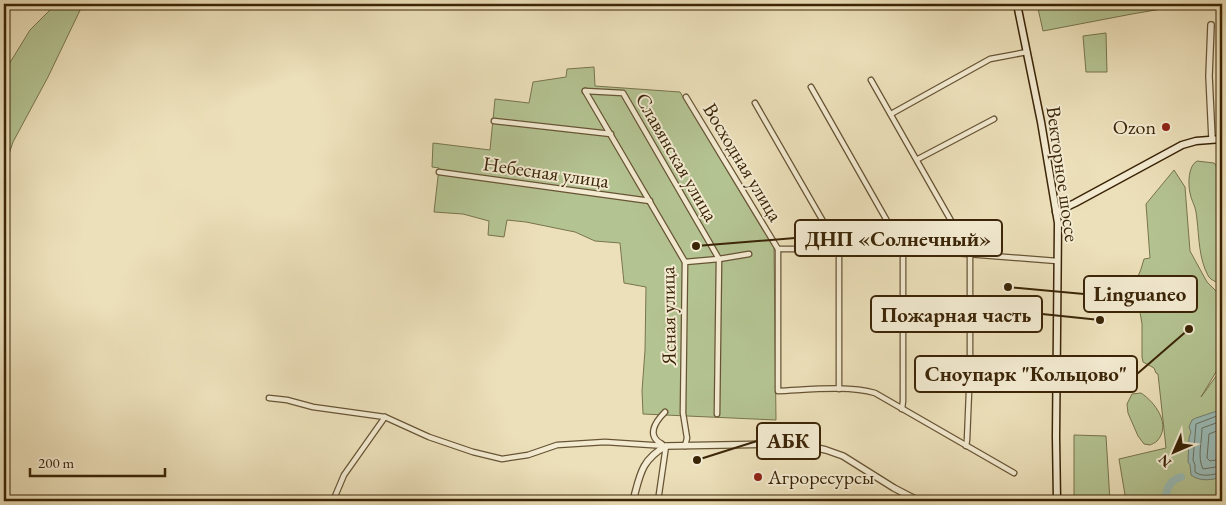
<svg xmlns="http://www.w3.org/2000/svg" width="1226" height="505" font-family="'EB Garamond',serif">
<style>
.green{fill:#b4c392;stroke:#78744c}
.water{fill:#9abbb6;stroke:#747f70}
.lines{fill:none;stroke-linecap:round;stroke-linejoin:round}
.shore{stroke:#6a705e;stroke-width:1}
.river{stroke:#9abbb6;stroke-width:8}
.minor-casing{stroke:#675434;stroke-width:7}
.tertiary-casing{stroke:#675434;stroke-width:8}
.secondary-casing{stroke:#3b2507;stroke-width:9}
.minor{stroke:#f3ebd2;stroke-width:4.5}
.tertiary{stroke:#f3ebd2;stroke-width:5.5}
.secondary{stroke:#f3ebd2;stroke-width:6}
.poi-dot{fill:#8f2418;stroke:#f3ebd2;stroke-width:2}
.labels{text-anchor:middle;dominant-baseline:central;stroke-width:4;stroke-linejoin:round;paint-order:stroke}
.poi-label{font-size:20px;fill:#3b2507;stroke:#f3ebd2;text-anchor:end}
.street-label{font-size:20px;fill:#3b2507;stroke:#f3ebd2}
.leader{fill:none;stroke:#3b2507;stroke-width:2}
.callout-dot{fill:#3b2507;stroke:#f3ebd2;stroke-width:2}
.callout{fill:#f3ebd2;stroke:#3b2507;stroke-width:2}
.callout-label{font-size:21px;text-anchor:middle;font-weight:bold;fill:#3b2507}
</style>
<rect width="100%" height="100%" fill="#ece0ba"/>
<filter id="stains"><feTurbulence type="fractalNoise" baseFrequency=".004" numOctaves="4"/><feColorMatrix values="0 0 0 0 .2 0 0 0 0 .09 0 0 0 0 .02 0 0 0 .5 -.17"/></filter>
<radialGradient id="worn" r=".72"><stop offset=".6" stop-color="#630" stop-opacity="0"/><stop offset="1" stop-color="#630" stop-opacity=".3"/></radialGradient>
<g class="green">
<polygon points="54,4 83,4 48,77 13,142 4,169 4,65 6,69 30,30 53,7"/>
<polygon points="1037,4 1191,4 1132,14 1043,31"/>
<polygon points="1106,33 1107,72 1086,72 1083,36"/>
<polygon points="594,67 595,86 680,92 774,248 776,420 643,414 642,391 645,350 646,287 624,283 620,243 595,241 575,232 526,222 507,220 504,237 488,235 489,221 463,214 434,212 439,168 432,167 433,143 490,150 495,99 529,103 533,82 566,77 567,69"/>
<path d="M1197,161L1214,163L1218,168H1222V362L1201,397L1222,368V498L1210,501H1126L1119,459L1166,448L1158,374L1156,373L1154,368L1143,362L1142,357V324L1138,300L1134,286L1141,269L1144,259L1150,258L1146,204L1174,170L1185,187L1190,251L1207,282L1220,295C1226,281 1219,285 1211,279C1208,277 1207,273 1205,269C1198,251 1199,231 1196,212C1195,205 1191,200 1190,193C1188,184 1188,166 1197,161Z"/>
<path d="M1141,393C1155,402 1172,425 1157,441C1155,443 1152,444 1150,445L1144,444L1138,436L1128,413L1127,404L1132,394Z"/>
<polygon points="1074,435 1106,436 1110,501 1074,501"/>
</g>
<path class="water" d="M1222,408V477C1212,480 1200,482 1191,475L1190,465L1188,462L1189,438L1191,432L1189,427L1192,420L1196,418L1217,411Z"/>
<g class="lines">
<g class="shore">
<path d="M1222,414L1196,424L1193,460L1195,465V472C1203,478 1213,474 1222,473"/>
<path d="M1222,421L1202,428C1202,442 1197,457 1203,469L1222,466"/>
<polyline points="1222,429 1209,434 1207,458 1210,461 1222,459"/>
</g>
<path class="river" d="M1166,497C1167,486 1171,480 1181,477"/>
<g class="minor-casing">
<g id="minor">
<polyline points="871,80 970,254 970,367 967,440 966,446"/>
<polyline points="811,87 903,249 903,401 902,409"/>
<polyline points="585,91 623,93 719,259 717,414"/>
<polyline points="585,91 685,262 683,413 687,438 685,446"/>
<path d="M686,97L778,249V391C806,390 848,385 875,393L1014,473"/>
<polyline points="755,103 839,249 839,389"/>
<polyline points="891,114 990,59 1027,52"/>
<polyline points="494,121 611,134"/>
<polyline points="918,159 994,119"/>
<polyline points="439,172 650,201"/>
<polyline points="778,249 903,249 1057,261"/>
<polyline points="685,262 719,259 749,254"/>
<polyline points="269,398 287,400 313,407 385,417 429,437 473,452 502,459 528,455 557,445 605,442 666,446"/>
<path d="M662,444C646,436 655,422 665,412"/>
<polyline points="333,501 344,475 385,417"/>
<polyline points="658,501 666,446"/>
</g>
</g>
<g class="tertiary-casing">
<g id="tertiary">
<polyline points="1211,25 1209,76 1212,139"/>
<path d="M633,501C640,475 641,460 666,446L782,444L809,446L826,450L843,456L894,488L919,501"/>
</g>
</g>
<g class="secondary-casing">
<g id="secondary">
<polyline points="1017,4 1041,122 1058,223 1056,437 1057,501"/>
<polyline points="1056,212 1075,203 1182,145 1196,141 1222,139"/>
</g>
</g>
<use href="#minor" class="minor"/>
<use href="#tertiary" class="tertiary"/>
<use href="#secondary" class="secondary"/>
</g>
<g class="poi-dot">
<circle cx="1166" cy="127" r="5"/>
<circle cx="758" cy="477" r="5"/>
</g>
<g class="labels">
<g class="poi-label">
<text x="1156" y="127">Ozon</text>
<text x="768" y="477" text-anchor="start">Агроресурсы</text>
</g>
<g class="street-label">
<text transform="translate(677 157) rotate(60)">Славянская улица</text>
<text transform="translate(743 162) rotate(59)">Восходная улица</text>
<text transform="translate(546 172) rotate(8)">Небесная улица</text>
<text transform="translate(1063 174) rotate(82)">Векторное шоссе</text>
<text transform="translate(668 316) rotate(-91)">Ясная улица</text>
</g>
</g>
<path class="leader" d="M696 246L795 238M1008 287L1084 294M1100 320L1042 314M1189 329L1137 374M697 460L757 441"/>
<g class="callout-dot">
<circle cx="696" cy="246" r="5"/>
<circle cx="1008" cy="287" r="5"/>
<circle cx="1100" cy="320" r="5"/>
<circle cx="1189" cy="329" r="5"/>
<circle cx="697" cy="460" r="5"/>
</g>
<g class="callout">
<rect x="795" y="220" width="207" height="36" rx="5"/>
<rect x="1084" y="276" width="113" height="36" rx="5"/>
<rect x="871" y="296" width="171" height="36" rx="5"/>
<rect x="915" y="356" width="222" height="36" rx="5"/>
<rect x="757" y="423" width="63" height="36" rx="5"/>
</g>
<g class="callout-label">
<text x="898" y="246">ДНП «Солнечный»</text>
<text x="1140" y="301">Linguaneo</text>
<text x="956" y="322">Пожарная часть</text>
<text x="1026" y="381">Сноупарк "Кольцово"</text>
<text x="788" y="448">АБК</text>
</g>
<rect width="1226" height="505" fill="none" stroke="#ece0ba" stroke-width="20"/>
<rect x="5" y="5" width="1216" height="495" fill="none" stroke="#3b2507" stroke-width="2.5"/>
<rect x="10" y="10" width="1206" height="485" fill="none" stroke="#3b2507"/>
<g transform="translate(1174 452) rotate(225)" stroke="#f3ebd2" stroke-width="4" paint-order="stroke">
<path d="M0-4L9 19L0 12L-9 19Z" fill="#3b2507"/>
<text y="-8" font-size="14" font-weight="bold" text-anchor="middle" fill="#3b2507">N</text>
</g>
<path d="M30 468v8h135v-8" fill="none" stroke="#3b2507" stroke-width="2.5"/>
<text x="38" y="468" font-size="15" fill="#3b2507" stroke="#f3ebd2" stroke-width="4" paint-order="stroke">200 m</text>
<rect width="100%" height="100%" filter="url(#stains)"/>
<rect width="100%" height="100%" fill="url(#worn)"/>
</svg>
